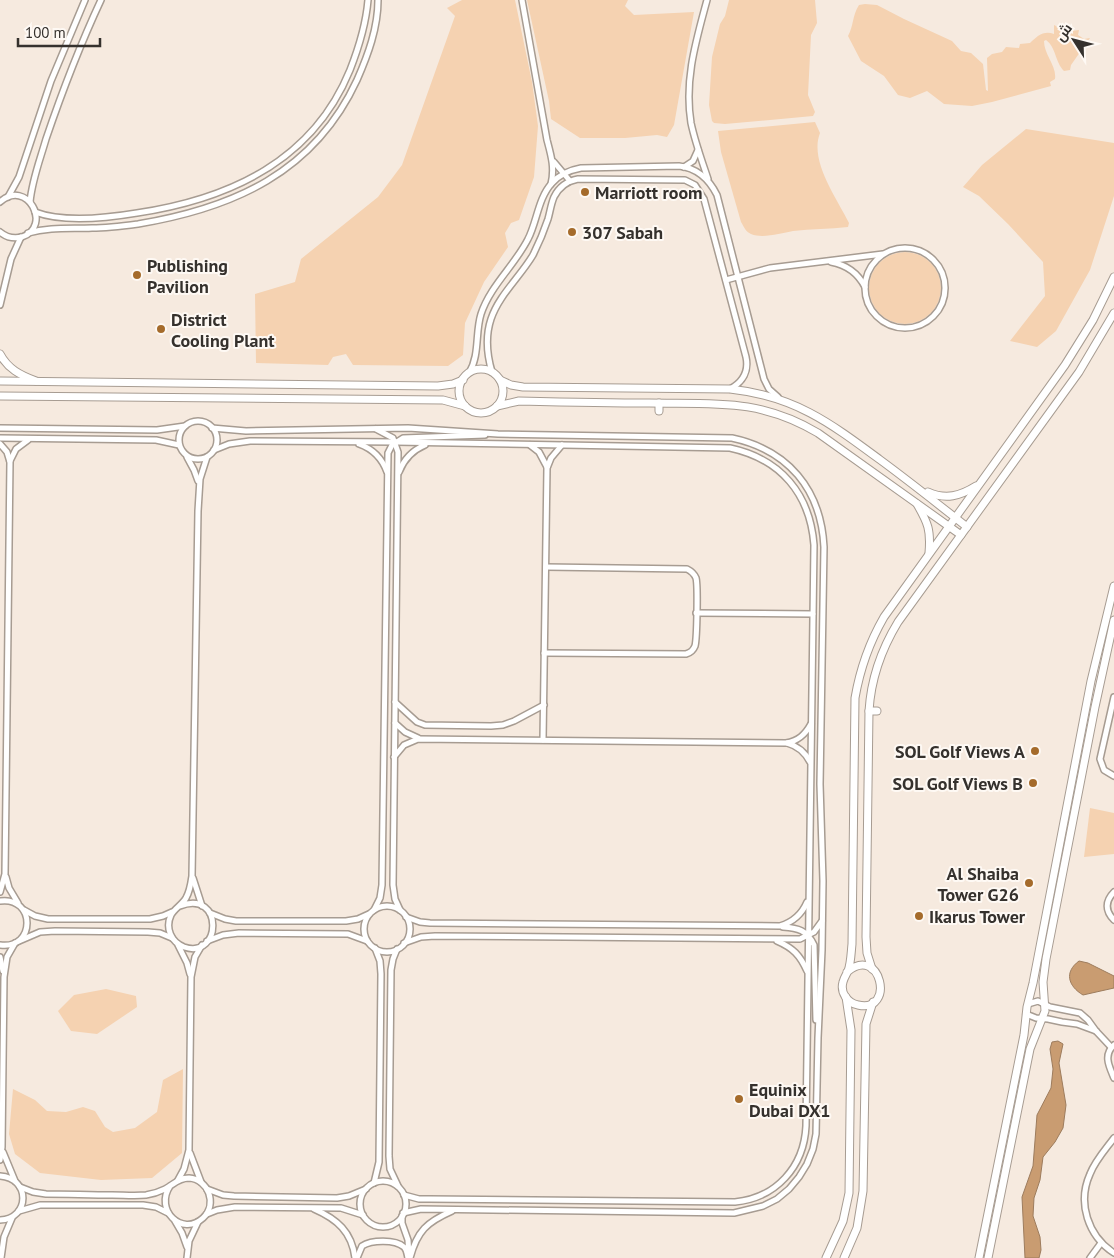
<svg xmlns="http://www.w3.org/2000/svg" width="1114" height="1258" font-family="'PT Sans',Cairo,sans-serif">
<style>
.green{fill:#f5d2b1}
.water{fill:#c99c71;stroke:#9d7c5d}
.lines{fill:none;stroke-linecap:round;stroke-linejoin:round}
.street-casing{stroke:#a79c92;stroke-width:8}
.secondary-casing{stroke:#a79c92;stroke-width:9}
.street{stroke:#fff;stroke-width:5}
.secondary{stroke:#fff;stroke-width:7}
.poi-dot{fill:#a56b2b;stroke:#fef9f4;stroke-width:2}
.labels{text-anchor:middle;dominant-baseline:central;stroke-width:4;stroke-linejoin:round;paint-order:stroke}
.poi-label{font-size:18px;font-weight:bold;fill:#35312d;stroke:#fef9f4;text-anchor:start}
</style>
<rect width="100%" height="100%" fill="#f6eadf"/>
<g class="green">
<polygon points="462,0 515,0 532,82 538,126 534,177 519,220 511,223 505,233 508,247 484,282 465,323 463,355 448,366 353,365 346,354 333,357 328,365 256,363 255,294 295,282 301,259 378,197 402,165 455,16 447,8"/>
<polygon points="527,0 628,0 625,6 634,15 694,12 674,125 667,137 657,135 625,138 580,138 551,119 549,101"/>
<polygon points="729,0 815,0 817,23 811,35 808,95 815,112 813,116 725,124 714,123 712,121 709,105 712,57 720,24 725,16"/>
<path d="M865,4L877,5L904,19L952,41L961,51L971,53L983,64L986,90L988,91L987,58L992,54L1002,52L1006,47L1019,48L1020,44L1030,43C1037,36 1044,30 1054,34V25C1068,32 1062,32 1079,30L1078,35L1084,39L1090,38L1071,65L1070,70L1064,71C1055,62 1056,47 1046,40L1044,41C1044,55 1057,66 1055,79L1050,82L1051,86L992,102L972,106L944,104L927,91L910,98L898,95L884,76L861,61L848,36C854,25 852,16 859,5Z"/>
<path d="M815,122L820,133C809,161 837,198 849,223L848,227C830,229 811,229 793,231C781,233 763,239 751,234C746,232 744,227 741,222L721,152L718,131Z"/>
<polygon points="1026,129 1114,143 1114,196 1090,270 1056,331 1037,347 1010,341 1045,296 1043,262 1008,224 979,196 963,187 982,165"/>
<circle cx="905" cy="288" r="36"/>
<polygon points="1090,808 1114,813 1114,854 1084,857"/>
<polygon points="106,989 136,996 137,1007 97,1034 71,1031 58,1011 74,995"/>
<polygon points="183,1069 182,1153 152,1178 101,1180 40,1173 15,1154 9,1134 13,1089 35,1100 47,1111 66,1112 83,1107 95,1111 105,1127 113,1132 135,1128 157,1112 163,1080"/>
</g>
<g class="water">
<path d="M1079,961L1088,963L1114,976V988L1083,995C1068,986 1064,972 1079,961Z"/>
<polygon points="1058,1041 1063,1044 1059,1063 1066,1105 1063,1128 1055,1142 1043,1157 1040,1180 1034,1198 1033,1216 1040,1237 1041,1250 1039,1258 1025,1258 1022,1197 1033,1166 1037,1115 1051,1088 1053,1069 1050,1049 1052,1042"/>
</g>
<g class="lines">
<g class="street-casing">
<g id="street">
<path d="M522,0L547,140C551,155 555,168 551,184"/>
<path d="M707,0C696,41 684,80 691,123C695,142 702,161 708,179"/>
<polyline points="554,162 570,181"/>
<polyline points="684,167 693,161 698,150"/>
<polyline points="8,197 19,177 51,81 85,0"/>
<path d="M0,202C27,178 53,226 22,237C14,239 6,237 0,232"/>
<path d="M30,202C32,180 40,160 46,139C62,92 80,45 101,0"/>
<path d="M35,212C64,223 107,218 137,213C230,199 313,161 350,70C359,47 366,24 368,0"/>
<path d="M28,233C50,227 70,229 92,228C108,228 123,226 138,224C233,208 314,173 357,80C368,55 378,28 378,0"/>
<circle cx="905" cy="288" r="40"/>
<path d="M831,262C847,265 858,273 865,287"/>
<polyline points="726,280 770,268 883,254"/>
<polyline points="0,305 11,259 21,237"/>
<path d="M492,372C487,355 485,337 491,319C499,295 520,277 533,255C539,243 544,231 548,219C550,212 551,204 554,197C559,187 567,181 578,179L685,180L695,185L704,199L746,357C749,371 743,382 730,389"/>
<path d="M469,373C480,355 475,333 481,314C490,286 515,265 528,239C537,222 538,198 552,183C560,174 570,170 581,168L679,166C697,168 709,179 717,195L764,379L769,389L778,397"/>
<circle cx="198" cy="440" r="19"/>
<polyline points="0,428 157,430 185,426"/>
<path d="M212,428L246,431L408,428L498,434L732,438C788,450 821,489 824,547L820,784L823,881L822,950L818,1038L816,1134L813,1149L807,1164L799,1177L789,1189L777,1199L763,1206L734,1213L421,1209L403,1213"/>
<polyline points="376,429 393,438 398,452 393,885 395,899 400,910"/>
<polyline points="0,438 156,440 179,445"/>
<polyline points="0,444 7,452 10,462 5,874 0,892"/>
<path d="M359,444C373,449 382,458 387,472"/>
<polyline points="530,445 539,452 547,467"/>
<path d="M214,450L229,444L250,441L396,442L730,448C781,459 810,494 814,545L806,1126C804,1167 776,1198 735,1202L429,1199H419L404,1195"/>
<polyline points="187,457 194,470 198,481"/>
<polyline points="10,461 16,449 28,440"/>
<path d="M399,472C404,459 413,450 425,445"/>
<polyline points="696,613 813,614"/>
<path d="M544,653L686,654C690,653 693,651 695,646C697,639 698,585 696,578C694,573 691,571 687,569L546,567"/>
<polyline points="1114,697 1100,759 1104,770 1114,776"/>
<polyline points="395,702 417,722 425,725 491,726 503,725 514,721 544,705"/>
<polyline points="395,723 405,732 418,738"/>
<polyline points="543,740 547,468 551,458 562,445"/>
<path d="M787,743C798,746 805,752 810,762"/>
<path d="M394,757L404,745L418,739L786,743C798,741 805,735 811,724"/>
<polyline points="6,877 9,888 18,903"/>
<polyline points="193,878 202,906"/>
<path d="M1114,892C1105,901 1105,911 1114,920"/>
<path d="M0,901C36,896 36,950 0,945"/>
<path d="M180,906C224,889 222,960 184,947C171,942 165,928 171,915C175,908 182,905 186,898C190,891 191,883 192,876L198,511L200,479L207,457"/>
<circle cx="387" cy="929" r="23"/>
<polyline points="24,910 35,916 48,919 150,919 163,916 172,912"/>
<polyline points="374,910 380,898 382,885 388,453 392,445 403,438 485,435"/>
<polyline points="210,913 225,919 236,921 346,921 358,919 369,914"/>
<path d="M406,917L420,922L430,923L780,926C793,922 802,914 807,902"/>
<path d="M783,927C798,928 807,930 814,945L816,1020"/>
<polyline points="19,941 40,932 55,931 148,932 160,933 172,938"/>
<polyline points="207,941 223,935 239,933 348,934 367,941"/>
<path d="M777,941C793,948 800,955 807,971"/>
<polyline points="404,943 421,937 435,936 800,939 814,932 822,921"/>
<polyline points="178,945 187,963 190,974"/>
<polyline points="397,949 393,959 391,970 389,1156 390,1169 398,1186"/>
<polyline points="0,957 3,971"/>
<polyline points="1028,1004 1038,1001 1050,1007 1080,1013 1088,1020 1096,1031 1111,1047"/>
<polyline points="1026,1014 1036,1018 1048,1019 1062,1022 1077,1024 1096,1031"/>
<path d="M1114,1045C1103,1055 1109,1066 1114,1078"/>
<path d="M1114,1138C1105,1150 1095,1161 1090,1174C1077,1203 1088,1236 1114,1253"/>
<polyline points="3,1152 15,1181"/>
<polyline points="190,1153 201,1182"/>
<polyline points="0,1160 2,1147 4,977 7,957 15,943"/>
<path d="M0,1176C31,1178 30,1219 0,1220"/>
<polyline points="178,1180 184,1169 189,1150 191,977 195,957 202,945"/>
<circle cx="383" cy="1204" r="23"/>
<polyline points="374,1183 379,1162 381,974 380,961 375,948"/>
<path d="M20,1187L33,1192L46,1194C68,1194 90,1195 112,1195C123,1195 135,1196 146,1195C153,1194 159,1192 165,1189C173,1185 178,1178 189,1178C208,1179 218,1204 203,1218C182,1237 154,1210 170,1186"/>
<polyline points="207,1189 223,1195 234,1196 337,1198 349,1196 366,1189"/>
<path d="M314,1209C337,1219 352,1232 355,1258"/>
<polyline points="19,1211 40,1205 143,1205 156,1207 168,1213"/>
<polyline points="207,1214 217,1210 235,1207 341,1208 363,1215"/>
<polyline points="402,1216 402,1223 408,1240 409,1255"/>
<polyline points="175,1221 182,1233 187,1247"/>
<polyline points="1,1258 4,1237 12,1218"/>
<polyline points="187,1258 189,1241 198,1222"/>
<path d="M357,1258L362,1246C371,1240 395,1239 404,1247C407,1250 407,1254 408,1258"/>
<path d="M410,1258C417,1231 427,1222 452,1211"/>
<polyline points="1090,1258 1101,1243"/>
</g>
</g>
<g class="secondary-casing">
<g id="secondary">
<path d="M0,354C8,369 20,375 36,381"/>
<circle cx="481" cy="391" r="22"/>
<path d="M500,380L511,385L523,387L730,389C794,396 829,422 879,459C909,481 938,504 967,527"/>
<polyline points="0,381 438,386 453,384 463,380"/>
<polyline points="0,396 443,400 465,406"/>
<polyline points="659,403 659,411"/>
<path d="M497,406L519,401C562,402 605,403 649,403C713,404 760,398 818,433L961,535"/>
<path d="M928,492C946,500 960,496 976,486"/>
<path d="M917,504C928,523 931,530 929,553"/>
<polyline points="869,711 877,711"/>
<path d="M872,969L867,953L866,937L869,711C871,678 881,650 898,622L1079,372L1114,313"/>
<path d="M847,972C881,943 896,1014 858,1005C847,1003 840,992 843,982C844,978 846,975 848,971C851,963 851,953 852,944L855,698C860,669 869,643 884,617L1065,365L1093,320L1114,277"/>
<polyline points="826,1258 843,1221 849,1193 851,1030 846,997"/>
<polyline points="844,1258 857,1228 863,1191 866,1024 873,1002"/>
<polyline points="979,1258 1024,1035 1027,1007 1033,983 1091,681 1114,586"/>
<polyline points="988,1258 1030,1049 1045,1011 1043,982 1046,959 1095,707 1114,620"/>
</g>
</g>
<use href="#street" class="street"/>
<use href="#secondary" class="secondary"/>
</g>
<g class="poi-dot">
<circle cx="585" cy="192" r="5"/>
<circle cx="572" cy="232" r="5"/>
<circle cx="137" cy="275" r="5"/>
<circle cx="161" cy="329" r="5"/>
<circle cx="1035" cy="751" r="5"/>
<circle cx="1033" cy="783" r="5"/>
<circle cx="1029" cy="883" r="5"/>
<circle cx="919" cy="916" r="5"/>
<circle cx="739" cy="1099" r="5"/>
</g>
<g class="labels">
<g class="poi-label">
<text x="595" y="192">Marriott room</text>
<text x="582" y="232">307 Sabah</text>
<text x="147" y="265">Publishing<tspan x="147" dy="21">Pavilion</tspan></text>
<text x="171" y="319">District<tspan x="171" dy="21">Cooling Plant</tspan></text>
<text x="1025" y="751" text-anchor="end">SOL Golf Views A</text>
<text x="1023" y="783" text-anchor="end">SOL Golf Views B</text>
<text x="1019" y="873" text-anchor="end">Al Shaiba<tspan x="1019" dy="21">Tower G26</tspan></text>
<text x="929" y="916">Ikarus Tower</text>
<text x="749" y="1089">Equinix<tspan x="749" dy="21">Dubai DX1</tspan></text>
</g>
</g>
<g transform="translate(1074 40) rotate(306)" stroke="#fef9f4" stroke-width="4" paint-order="stroke">
<path d="M0-4L9 19L0 12L-9 19Z" fill="#35312d"/>
<text y="-8" font-size="14" font-weight="bold" text-anchor="middle" fill="#35312d">ش</text>
</g>
<path d="M18 38v8h82v-8" fill="none" stroke="#35312d" stroke-width="2.5"/>
<text x="25" y="38" font-size="15" fill="#35312d" stroke="#fef9f4" stroke-width="4" paint-order="stroke">100 m</text>
</svg>
